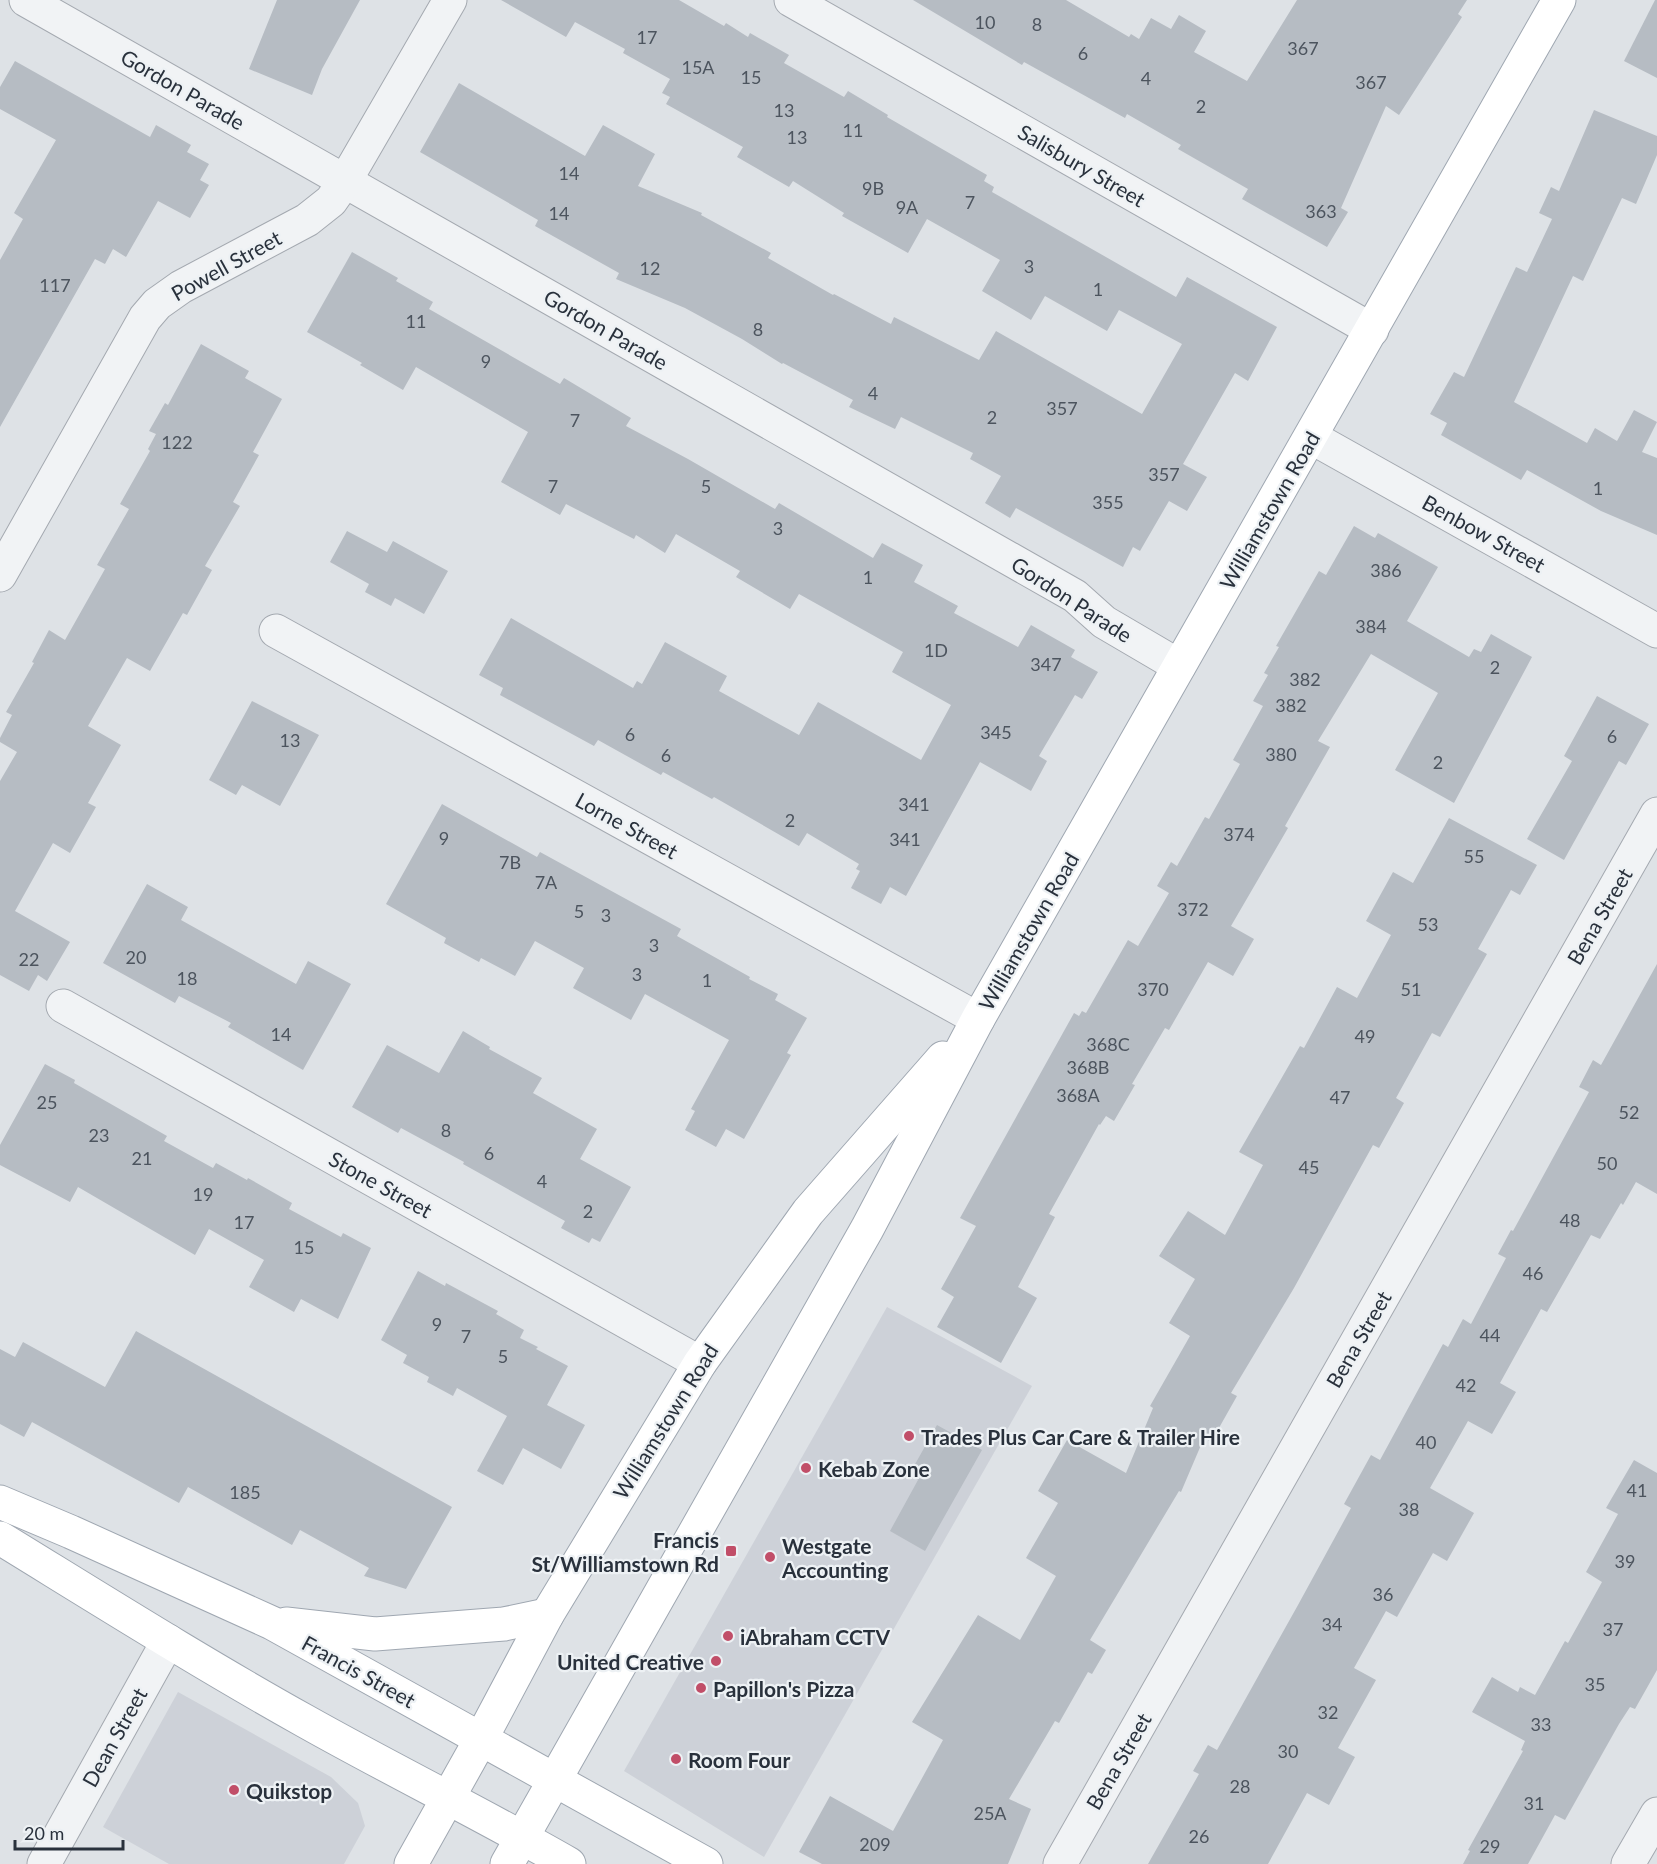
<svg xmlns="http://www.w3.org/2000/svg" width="1657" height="1864" font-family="Lato,sans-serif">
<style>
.built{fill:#cdd1d8}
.building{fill:#b6bcc3}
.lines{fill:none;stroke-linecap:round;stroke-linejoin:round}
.minor-casing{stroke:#a4a9b0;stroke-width:35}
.major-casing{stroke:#9fa7b1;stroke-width:35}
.minor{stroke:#f1f3f5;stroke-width:33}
.major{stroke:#fff;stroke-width:33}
.poi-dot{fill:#c14e68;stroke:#edf1f4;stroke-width:2}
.labels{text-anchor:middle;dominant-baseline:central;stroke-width:4.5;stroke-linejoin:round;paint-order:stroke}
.number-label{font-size:18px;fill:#4c545e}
.street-label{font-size:21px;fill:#29313c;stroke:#edf1f4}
.poi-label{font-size:21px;font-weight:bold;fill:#29313c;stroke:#edf1f4;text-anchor:start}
</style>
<rect width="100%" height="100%" fill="#dee2e6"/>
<g class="built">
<polygon points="887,1307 1032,1386 764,1857 624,1771"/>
<polygon points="178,1692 331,1777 358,1803 365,1826 344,1864 169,1864 103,1827"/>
</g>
<g class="building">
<polygon points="277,0 360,0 322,69 312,95 249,69"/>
<polygon points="501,0 679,0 724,26 726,23 748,37 750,33 789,55 784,63 844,97 848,91 888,115 887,117 987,175 984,181 994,187 992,192 1176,297 1187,277 1277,327 1248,381 1235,373 1183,464 1207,477 1187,511 1169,501 1140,551 1133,547 1123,567 1016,508 1010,518 985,503 1001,476 970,459 973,453 901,417 895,429 849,407 853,400 783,363 782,364 742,339 685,308 616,279 619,273 535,226 538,220 420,152 459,83 585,156 603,125 655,154 638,186 702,213 701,215 771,253 768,258 833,295 834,294 891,324 894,317 979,360 996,331 1142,414 1182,344 1119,310 1107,331 1045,296 1031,320 982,291 1000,260 927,219 908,253 842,216 844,213 793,181 789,187 737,157 743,147 666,104 670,97 662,93 670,79 623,53 625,49 575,22 566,37"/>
<polygon points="913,0 1066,0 1129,37 1131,34 1139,39 1151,18 1171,29 1179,15 1206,31 1194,52 1247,81 1297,0 1467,0 1458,14 1462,17 1399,115 1386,106 1341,208 1348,212 1327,247 1242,199 1248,189 1178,149 1181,145 1127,114 1125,118 1024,62 1022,65"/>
<polygon points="1655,0 1657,0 1657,78 1624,61"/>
<polygon points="15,61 150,137 156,125 191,145 187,152 209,164 200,180 209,185 190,218 158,201 126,257 113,249 105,264 95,259 0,427 0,260 23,219 14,213 56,140 0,109 0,87"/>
<polygon points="1594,110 1657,136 1657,155 1636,204 1622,198 1583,281 1573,276 1514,402 1587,443 1595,428 1617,441 1634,410 1657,422 1642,452 1657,458 1657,535 1601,511 1527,470 1521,480 1441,435 1447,423 1430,414 1454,372 1464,377 1516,267 1527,272 1552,219 1539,213 1551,187 1559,191"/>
<polygon points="352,252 398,278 396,281 433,302 429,309 560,384 564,378 631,418 626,426 688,459 775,509 779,503 873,558 882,543 923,565 914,582 958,606 954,613 1018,647 1031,625 1075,650 1071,657 1098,672 1082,699 1075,695 1039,756 1047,761 1031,791 980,762 906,896 890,887 881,904 851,888 860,871 856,869 859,864 807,833 799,846 714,797 712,799 663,772 661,775 598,740 594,746 500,695 503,688 479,675 511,618 633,688 637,681 642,684 665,642 727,676 719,691 799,735 818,702 921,760 951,705 892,672 903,652 799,594 790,609 736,577 740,571 676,534 665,553 636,535 634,539 566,504 560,515 501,482 528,432 416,367 403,390 360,365 362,363 307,332"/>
<polygon points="201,344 249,371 245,378 282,399 253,452 259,455 233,502 240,506 205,566 212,570 187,615 183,613 150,671 127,658 88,726 121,745 88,803 96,807 70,853 53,843 15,911 70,942 47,981 38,975 29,991 0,975 0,781 17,752 0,742 0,738 12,715 6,712 34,663 32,662 49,630 65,640 105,569 97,565 129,509 120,504 150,451 148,449 156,434 149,431 165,403 168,405"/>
<polygon points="1354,526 1375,538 1378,533 1438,567 1407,621 1469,657 1474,649 1481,652 1491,634 1532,657 1454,803 1395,770 1438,693 1371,654 1318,741 1330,747 1285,826 1288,828 1231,926 1254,939 1233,976 1208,962 1169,1030 1165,1028 1132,1084 1135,1085 1114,1121 1106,1116 1100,1125 1099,1124 1049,1214 1055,1217 1018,1287 1037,1298 1001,1363 937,1327 954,1297 941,1289 976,1226 960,1218 1074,1013 1079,1016 1082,1011 1086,1013 1128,940 1138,946 1169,893 1157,886 1171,862 1177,866 1205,817 1209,819 1240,764 1233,760 1263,706 1253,701 1268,675 1264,673 1279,647 1276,646 1319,571 1326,575"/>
<polygon points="347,531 387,552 393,541 448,571 424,614 395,598 391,606 365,592 369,584 330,562"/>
<polygon points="1597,696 1649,724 1626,765 1619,761 1564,860 1527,839 1572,761 1564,756"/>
<polygon points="252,701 319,735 280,806 242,785 236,795 209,780"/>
<polygon points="442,804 537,857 540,852 681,929 677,936 750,977 749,979 778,994 775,1000 807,1018 787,1053 791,1055 744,1139 726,1129 716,1147 685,1130 695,1111 691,1109 729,1040 645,994 631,1020 573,988 584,968 535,941 515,976 481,958 479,962 444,943 446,938 386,904"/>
<polygon points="1449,818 1537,865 1520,895 1511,890 1478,949 1487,954 1440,1037 1432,1033 1396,1098 1404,1103 1379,1148 1373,1145 1294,1288 1231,1393 1237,1396 1211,1442 1204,1438 1181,1492 1179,1491 1090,1640 1106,1650 1092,1674 1088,1672 1059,1723 1055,1721 1009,1799 1031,1809 1008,1864 822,1864 799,1852 830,1796 893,1831 943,1740 912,1722 978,1615 1020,1640 1056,1576 1026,1558 1058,1503 1038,1491 1067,1440 1126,1473 1153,1408 1150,1406 1190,1336 1169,1323 1195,1279 1159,1256 1188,1211 1225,1235 1263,1165 1239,1152 1300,1046 1304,1048 1337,987 1357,998 1391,935 1366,921 1393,872 1413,883"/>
<polygon points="147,884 188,907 181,920 296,984 308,961 351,984 303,1070 228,1027 231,1023 179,996 175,1003 103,963"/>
<polygon points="1657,964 1657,1194 1636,1182 1623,1205 1621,1203 1600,1239 1591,1235 1547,1312 1541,1309 1500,1383 1516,1392 1492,1434 1468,1421 1430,1488 1474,1513 1447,1561 1433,1553 1397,1617 1386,1611 1354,1668 1376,1680 1338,1748 1355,1757 1329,1805 1307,1793 1268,1864 1148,1864 1199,1774 1193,1771 1208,1745 1217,1750 1298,1605 1351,1508 1344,1504 1371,1455 1380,1460 1443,1344 1448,1347 1463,1319 1471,1324 1506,1258 1498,1254 1511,1230 1513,1231 1589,1092 1579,1087 1593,1060 1601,1065"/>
<polygon points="463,1031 490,1047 489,1049 542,1078 533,1093 597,1129 580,1159 631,1187 600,1242 592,1238 589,1243 561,1228 565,1221 463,1164 464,1162 401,1128 398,1133 352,1107 387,1045 439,1073"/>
<polygon points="45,1064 75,1080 74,1083 167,1136 164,1141 213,1168 216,1163 247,1180 248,1178 292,1203 289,1209 341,1237 343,1233 371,1248 338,1319 301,1299 294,1312 249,1287 264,1260 209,1229 195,1255 78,1187 70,1202 0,1165 0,1145"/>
<polygon points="418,1271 445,1286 446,1283 498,1311 496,1314 524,1330 520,1338 538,1347 536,1349 568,1366 547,1405 585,1425 561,1469 523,1448 503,1485 477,1471 507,1416 457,1388 453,1396 427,1382 429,1377 403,1363 407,1355 381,1340"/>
<polygon points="136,1331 452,1507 406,1589 364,1576 369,1568 300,1530 292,1545 188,1487 179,1503 32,1422 24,1437 0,1424 0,1349 15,1357 23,1342 105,1387"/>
<polygon points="937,1425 982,1450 925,1551 890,1531 918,1480 909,1475"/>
<polygon points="1634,1460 1657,1473 1657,1670 1635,1709 1630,1707 1619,1724 1565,1820 1555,1815 1528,1864 1463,1864 1470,1851 1468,1850 1523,1751 1521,1750 1525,1741 1472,1712 1492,1677 1518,1692 1520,1687 1535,1695 1565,1641 1568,1643 1602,1582 1586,1572 1618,1514 1606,1508"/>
</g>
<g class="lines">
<g class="minor-casing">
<g id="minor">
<polyline points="26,0 1075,596 1104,622 1179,666"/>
<polyline points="791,0 1372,330"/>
<polyline points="1311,437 1657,631"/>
<polyline points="0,575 145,318 157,304 181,287 307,220 331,201 345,181 450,0"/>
<polyline points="276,631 978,1019"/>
<polyline points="63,1006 700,1363"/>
<polyline points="44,1864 168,1641"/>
<polyline points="1060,1864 1657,814"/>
<polyline points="1628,1864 1657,1814"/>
</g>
</g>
<g class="major-casing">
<g id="major">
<polyline points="0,1502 71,1532 272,1623 706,1864"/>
<path d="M0,1538C101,1600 201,1663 305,1721C392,1770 482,1814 569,1864"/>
<polyline points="286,1624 375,1634 504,1624 547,1615"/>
<polyline points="411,1864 481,1739 547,1615 700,1363 808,1212 943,1058"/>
<polyline points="507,1864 867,1229 978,1019 1559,0"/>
</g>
</g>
<use href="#minor" class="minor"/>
<use href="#major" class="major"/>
</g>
<g class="poi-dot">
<circle cx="909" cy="1436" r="6"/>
<circle cx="806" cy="1468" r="6"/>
<rect x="725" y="1545" width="12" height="12" rx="3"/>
<circle cx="770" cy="1557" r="6"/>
<circle cx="728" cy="1636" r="6"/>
<circle cx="716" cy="1661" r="6"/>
<circle cx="701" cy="1688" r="6"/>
<circle cx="676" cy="1759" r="6"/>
<circle cx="234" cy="1790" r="6"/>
</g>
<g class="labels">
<g class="number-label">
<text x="985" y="22">10</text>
<text x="1037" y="24">8</text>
<text x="647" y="37">17</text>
<text x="1303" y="48">367</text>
<text x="1083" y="53">6</text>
<text x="698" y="67">15A</text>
<text x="751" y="77">15</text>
<text x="1146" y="78">4</text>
<text x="1371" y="82">367</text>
<text x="1201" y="106">2</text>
<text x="784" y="110">13</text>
<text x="853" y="130">11</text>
<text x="797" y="137">13</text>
<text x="569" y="173">14</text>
<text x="873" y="188">9B</text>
<text x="970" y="202">7</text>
<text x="907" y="207">9A</text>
<text x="1321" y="211">363</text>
<text x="559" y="213">14</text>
<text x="1029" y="266">3</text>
<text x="650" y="268">12</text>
<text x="55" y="285">117</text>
<text x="1098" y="289">1</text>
<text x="416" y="321">11</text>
<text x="758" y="329">8</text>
<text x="486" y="361">9</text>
<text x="873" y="393">4</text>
<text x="1062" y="408">357</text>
<text x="992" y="417">2</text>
<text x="575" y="420">7</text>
<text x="177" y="442">122</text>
<text x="1164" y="474">357</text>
<text x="553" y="486">7</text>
<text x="706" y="486">5</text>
<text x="1598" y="488">1</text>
<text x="1108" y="502">355</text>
<text x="778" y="528">3</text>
<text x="1386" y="570">386</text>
<text x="868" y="577">1</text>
<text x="1371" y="626">384</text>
<text x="936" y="650">1D</text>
<text x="1046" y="664">347</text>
<text x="1495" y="667">2</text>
<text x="1305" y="679">382</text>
<text x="1291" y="705">382</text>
<text x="996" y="732">345</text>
<text x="630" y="734">6</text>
<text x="1612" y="736">6</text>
<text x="290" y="740">13</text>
<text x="1281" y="754">380</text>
<text x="666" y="755">6</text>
<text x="1438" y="762">2</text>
<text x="914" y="804">341</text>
<text x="790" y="820">2</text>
<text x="1239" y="834">374</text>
<text x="444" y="838">9</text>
<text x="905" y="839">341</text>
<text x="1474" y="856">55</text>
<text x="510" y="862">7B</text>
<text x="546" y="882">7A</text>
<text x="1193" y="909">372</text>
<text x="579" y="911">5</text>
<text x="606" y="915">3</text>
<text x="1428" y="924">53</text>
<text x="654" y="945">3</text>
<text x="136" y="957">20</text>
<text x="29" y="959">22</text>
<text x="637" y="974">3</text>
<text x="187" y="978">18</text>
<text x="707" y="980">1</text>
<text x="1153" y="989">370</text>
<text x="1411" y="989">51</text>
<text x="281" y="1034">14</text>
<text x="1365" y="1036">49</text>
<text x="1108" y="1044">368C</text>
<text x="1088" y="1067">368B</text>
<text x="1078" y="1095">368A</text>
<text x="1340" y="1097">47</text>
<text x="47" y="1102">25</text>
<text x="1629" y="1112">52</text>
<text x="446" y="1130">8</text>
<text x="99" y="1135">23</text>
<text x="489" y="1153">6</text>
<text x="142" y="1158">21</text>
<text x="1607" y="1163">50</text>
<text x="1309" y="1167">45</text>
<text x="542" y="1181">4</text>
<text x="203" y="1194">19</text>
<text x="588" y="1211">2</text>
<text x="1570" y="1220">48</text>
<text x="244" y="1222">17</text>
<text x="304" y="1247">15</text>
<text x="1533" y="1273">46</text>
<text x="437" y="1324">9</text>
<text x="1490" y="1335">44</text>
<text x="466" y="1336">7</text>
<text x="503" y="1356">5</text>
<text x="1466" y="1385">42</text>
<text x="1426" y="1442">40</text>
<text x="1637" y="1490">41</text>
<text x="245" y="1492">185</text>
<text x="1409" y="1509">38</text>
<text x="1625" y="1561">39</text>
<text x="1383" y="1594">36</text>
<text x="1332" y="1624">34</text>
<text x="1613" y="1629">37</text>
<text x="1595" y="1684">35</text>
<text x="1328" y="1712">32</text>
<text x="1541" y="1724">33</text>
<text x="1288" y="1751">30</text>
<text x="1240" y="1786">28</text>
<text x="1534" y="1803">31</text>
<text x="990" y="1813">25A</text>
<text x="1199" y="1836">26</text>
<text x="875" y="1844">209</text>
<text x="1490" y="1846">29</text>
</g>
<g class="street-label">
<text transform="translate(183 89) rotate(30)">Gordon Parade</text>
<text transform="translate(1082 165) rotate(30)">Salisbury Street</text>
<text transform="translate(226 265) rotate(-29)">Powell Street</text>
<text transform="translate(606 329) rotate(30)">Gordon Parade</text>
<text transform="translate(1269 510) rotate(-60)">Williamstown Road</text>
<text transform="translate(1484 533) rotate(29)">Benbow Street</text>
<text transform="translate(1072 599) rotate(33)">Gordon Parade</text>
<text transform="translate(627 825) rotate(29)">Lorne Street</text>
<text transform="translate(1599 916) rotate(-60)">Bena Street</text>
<text transform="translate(1028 931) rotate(-60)">Williamstown Road</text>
<text transform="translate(381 1184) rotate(29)">Stone Street</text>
<text transform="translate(1358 1339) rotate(-60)">Bena Street</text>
<text transform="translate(665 1421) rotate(-58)">Williamstown Road</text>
<text transform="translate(359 1671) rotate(29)">Francis Street</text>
<text transform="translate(114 1737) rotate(-61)">Dean Street</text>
<text transform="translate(1118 1761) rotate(-60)">Bena Street</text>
</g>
<g class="poi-label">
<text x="921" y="1436">Trades Plus Car Care &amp; Trailer Hire</text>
<text x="818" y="1468">Kebab Zone</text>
<text x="719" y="1539" text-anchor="end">Francis<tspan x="719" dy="24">St/Williamstown Rd</tspan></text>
<text x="782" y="1545">Westgate<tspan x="782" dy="24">Accounting</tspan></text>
<text x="740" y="1636">iAbraham CCTV</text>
<text x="704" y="1661" text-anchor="end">United Creative</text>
<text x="713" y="1688">Papillon's Pizza</text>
<text x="688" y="1759">Room Four</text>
<text x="246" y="1790">Quikstop</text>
</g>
</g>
<path d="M15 1840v9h108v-9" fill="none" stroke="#29313c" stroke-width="3"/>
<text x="24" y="1840" font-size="18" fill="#29313c" stroke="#edf1f4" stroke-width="4.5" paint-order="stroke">20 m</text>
</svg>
